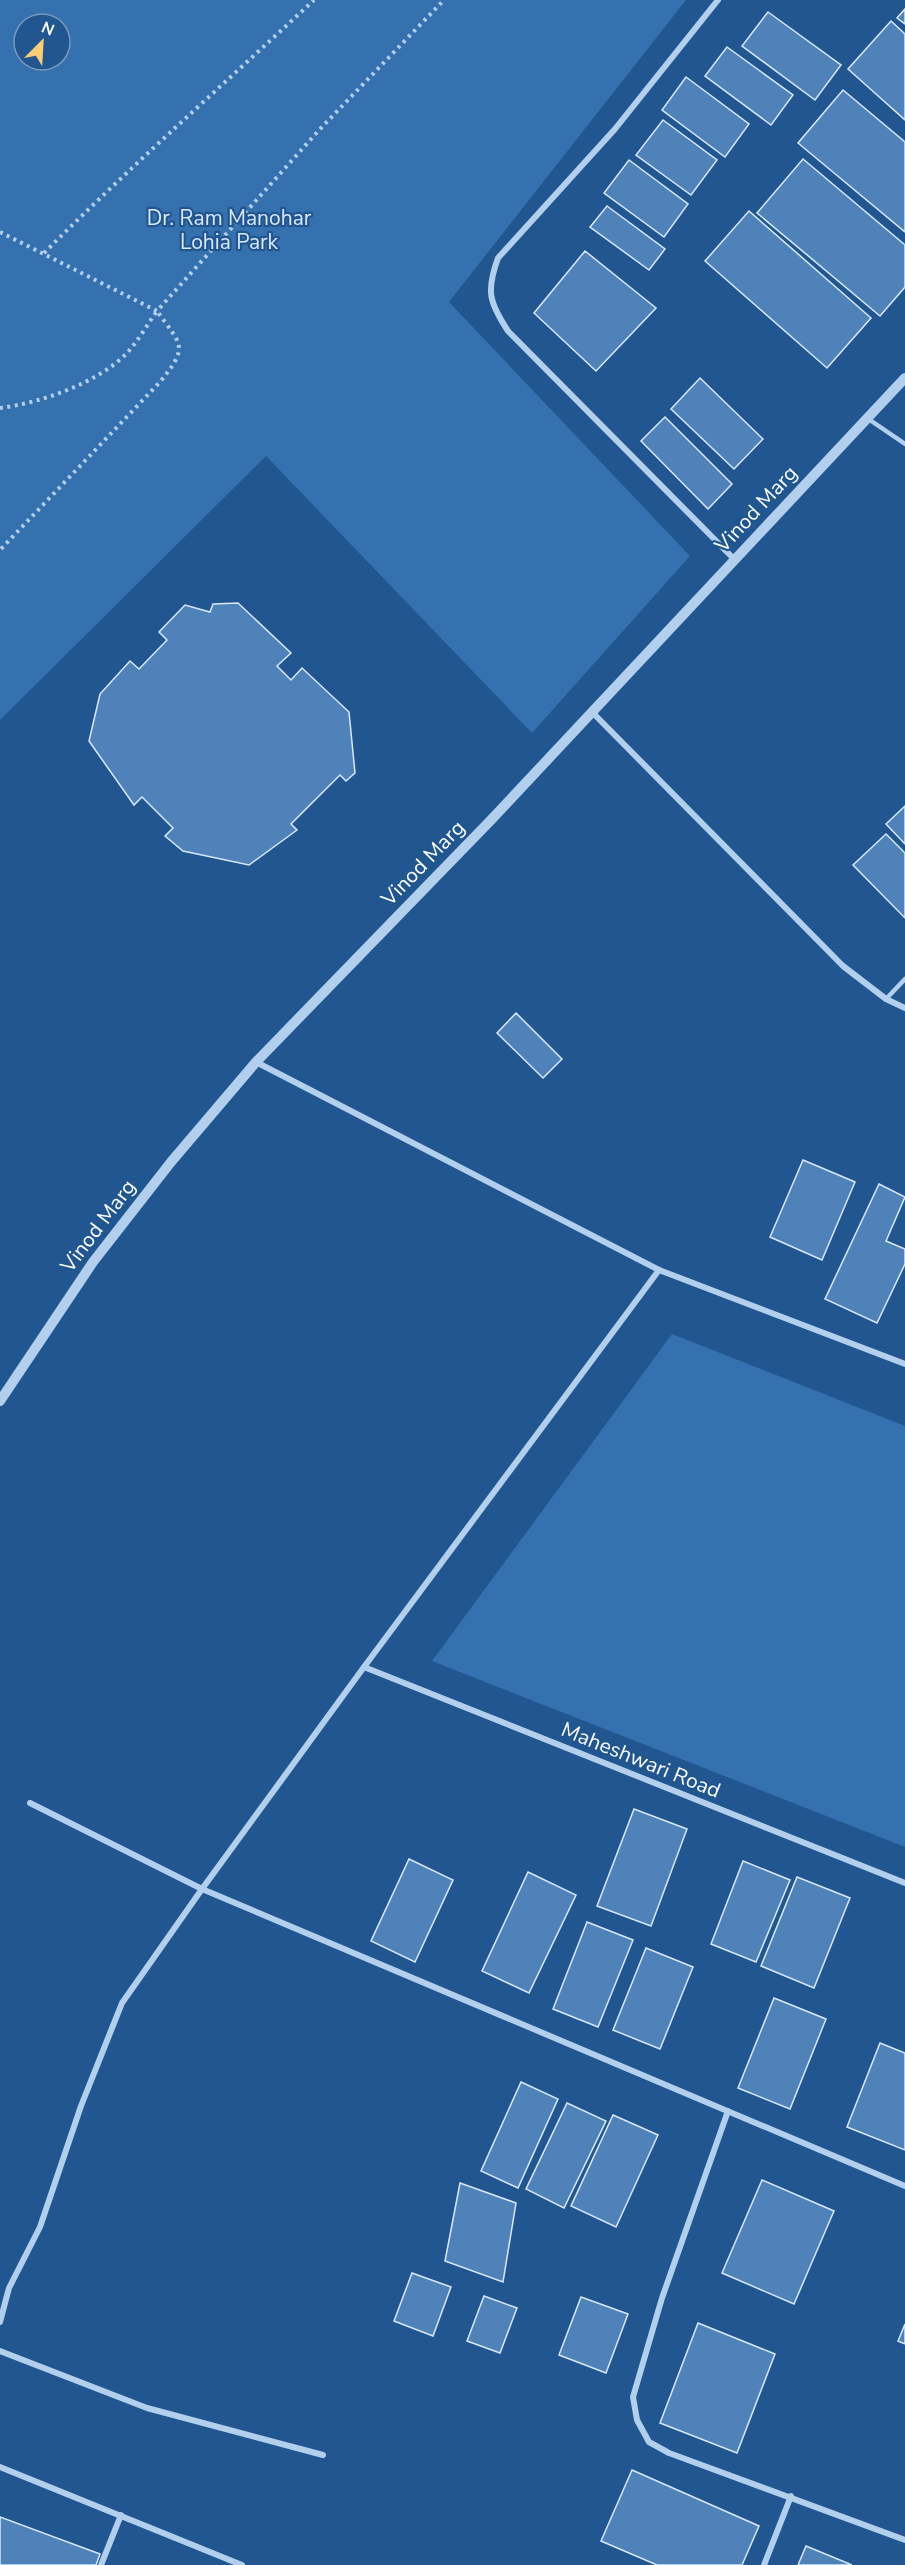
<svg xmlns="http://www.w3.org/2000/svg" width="905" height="2565" font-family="'Nunito Sans',sans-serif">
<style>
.green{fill:#3571ae;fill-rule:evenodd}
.building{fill:#4e82b9;stroke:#d8e8f9;stroke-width:1.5}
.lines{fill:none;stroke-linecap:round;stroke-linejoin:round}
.path{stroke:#b2cfed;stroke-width:4;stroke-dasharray:3 4.5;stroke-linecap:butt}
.service{stroke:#b2cfed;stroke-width:4.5}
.minor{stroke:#b2cfed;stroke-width:6}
.tertiary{stroke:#b2cfed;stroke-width:10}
.labels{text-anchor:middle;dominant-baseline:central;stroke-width:4.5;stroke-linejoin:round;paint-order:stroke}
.park-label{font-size:21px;fill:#d8e8f9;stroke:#215691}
.street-label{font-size:21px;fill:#fff;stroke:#215691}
</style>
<rect width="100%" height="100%" fill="#215691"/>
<g class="green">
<path d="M0,0H686L449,302L690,556L532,733L266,456L0,720ZM24,24H60V60H24Z"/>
<polygon points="672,1334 905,1426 905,1847 432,1661"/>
</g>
<g class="building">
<polygon points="905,9 905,24 897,18"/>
<polygon points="768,12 841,65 815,100 742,46"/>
<polygon points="891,21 905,34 905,120 848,69"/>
<polygon points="727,47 793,95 771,125 705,76"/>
<polygon points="686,77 749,124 725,157 662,110"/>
<polygon points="843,90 905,142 905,232 798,143"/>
<polygon points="663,120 717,160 691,195 636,155"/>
<polygon points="803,159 905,245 905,287 880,316 757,213"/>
<polygon points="629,160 688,204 664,237 604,193"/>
<polygon points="607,206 665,249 649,270 590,227"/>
<polygon points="749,211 871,318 827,368 705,261"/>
<polygon points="585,251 656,308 596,371 534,313"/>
<polygon points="700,378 763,439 734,469 671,409"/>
<polygon points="665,417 732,484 708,509 641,441"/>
<polygon points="238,603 291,653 277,666 291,680 302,668 349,712 355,773 346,781 340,775 291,824 297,830 249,865 183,851 165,836 173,828 142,797 134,805 89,741 100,694 130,661 139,669 167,640 159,632 185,605 210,612 213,604"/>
<polygon points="905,806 905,844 886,824"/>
<polygon points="886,834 905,853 905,918 853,865"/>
<polygon points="516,1013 562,1059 543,1078 497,1033"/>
<polygon points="803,1160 855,1182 822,1260 770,1237"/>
<polygon points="879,1184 905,1197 886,1241 905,1249 905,1264 877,1323 825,1299"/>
<polygon points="634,1809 687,1829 651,1926 597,1906"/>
<polygon points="409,1859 453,1880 415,1962 371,1941"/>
<polygon points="743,1861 790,1880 756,1962 711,1944"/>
<polygon points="528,1872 576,1895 529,1993 482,1971"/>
<polygon points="797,1877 850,1898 814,1988 761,1966"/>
<polygon points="587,1922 633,1940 598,2027 553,2009"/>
<polygon points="646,1948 693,1967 660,2049 613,2030"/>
<polygon points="774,1998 826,2019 790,2109 738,2088"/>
<polygon points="880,2043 905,2053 905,2150 847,2127"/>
<polygon points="521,2082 558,2099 518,2188 481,2171"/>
<polygon points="567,2103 606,2121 564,2208 526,2189"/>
<polygon points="613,2115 658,2135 616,2227 571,2206"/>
<polygon points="762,2180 834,2211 794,2304 722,2273"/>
<polygon points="460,2183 516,2203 503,2282 445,2261"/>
<polygon points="412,2273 451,2287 433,2336 394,2321"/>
<polygon points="484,2296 517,2308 500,2353 467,2341"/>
<polygon points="581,2297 628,2314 606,2373 559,2355"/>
<polygon points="698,2323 775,2354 737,2453 660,2423"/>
<polygon points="905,2324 905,2344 898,2341"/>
<polygon points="632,2470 759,2526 742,2565 657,2565 601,2541"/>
<polygon points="0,2517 100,2554 96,2565 0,2565"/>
<polygon points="806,2546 852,2565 798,2565"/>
</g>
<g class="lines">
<g class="path">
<polyline points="0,232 157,311 321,128 444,0"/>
<path d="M44,253C131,166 224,84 314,0"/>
<path d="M0,408C40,403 98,383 127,353C138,341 147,325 157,311C182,346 189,346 160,382L0,550"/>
</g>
<g class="service">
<polyline points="867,418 905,444"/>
<polyline points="886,999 905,979"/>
</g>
<g class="minor">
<path d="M718,0L615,129L498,258C486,291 489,302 508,331L735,560"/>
<polyline points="592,712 843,966 886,999 905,1008"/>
<polyline points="256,1062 659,1270 905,1364"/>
<polyline points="364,1667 905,1883"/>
<polyline points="30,1803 202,1889 905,2186"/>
<polyline points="728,2111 662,2298 633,2397 637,2420 649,2442 669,2453 905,2540"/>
<polyline points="0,2322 9,2288 40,2227 81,2106 122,2003 202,1889 364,1667 659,1270"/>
<polyline points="0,2351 147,2408 323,2455"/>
<polyline points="0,2467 242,2565"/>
<polyline points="101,2565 121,2515"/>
<polyline points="764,2565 791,2496"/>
</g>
<polyline class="tertiary" points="0,1401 93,1262 171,1162 256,1062 491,820 905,378"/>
</g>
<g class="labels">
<g class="park-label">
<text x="229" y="218">Dr. Ram Manohar<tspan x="229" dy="24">Lohia Park</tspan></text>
</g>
<g class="street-label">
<text transform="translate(756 509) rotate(-47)">Vinod Marg</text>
<text transform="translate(423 863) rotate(-46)">Vinod Marg</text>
<text transform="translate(98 1226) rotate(-53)">Vinod Marg</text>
<text transform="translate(641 1760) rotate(22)">Maheshwari Road</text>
</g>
</g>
<g transform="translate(42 42) rotate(24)"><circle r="28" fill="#215691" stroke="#7a9abd" stroke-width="1.5"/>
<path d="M0-4.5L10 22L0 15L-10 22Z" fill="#f9ce74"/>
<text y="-9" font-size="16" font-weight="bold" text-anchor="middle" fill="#ffffff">N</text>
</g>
</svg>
